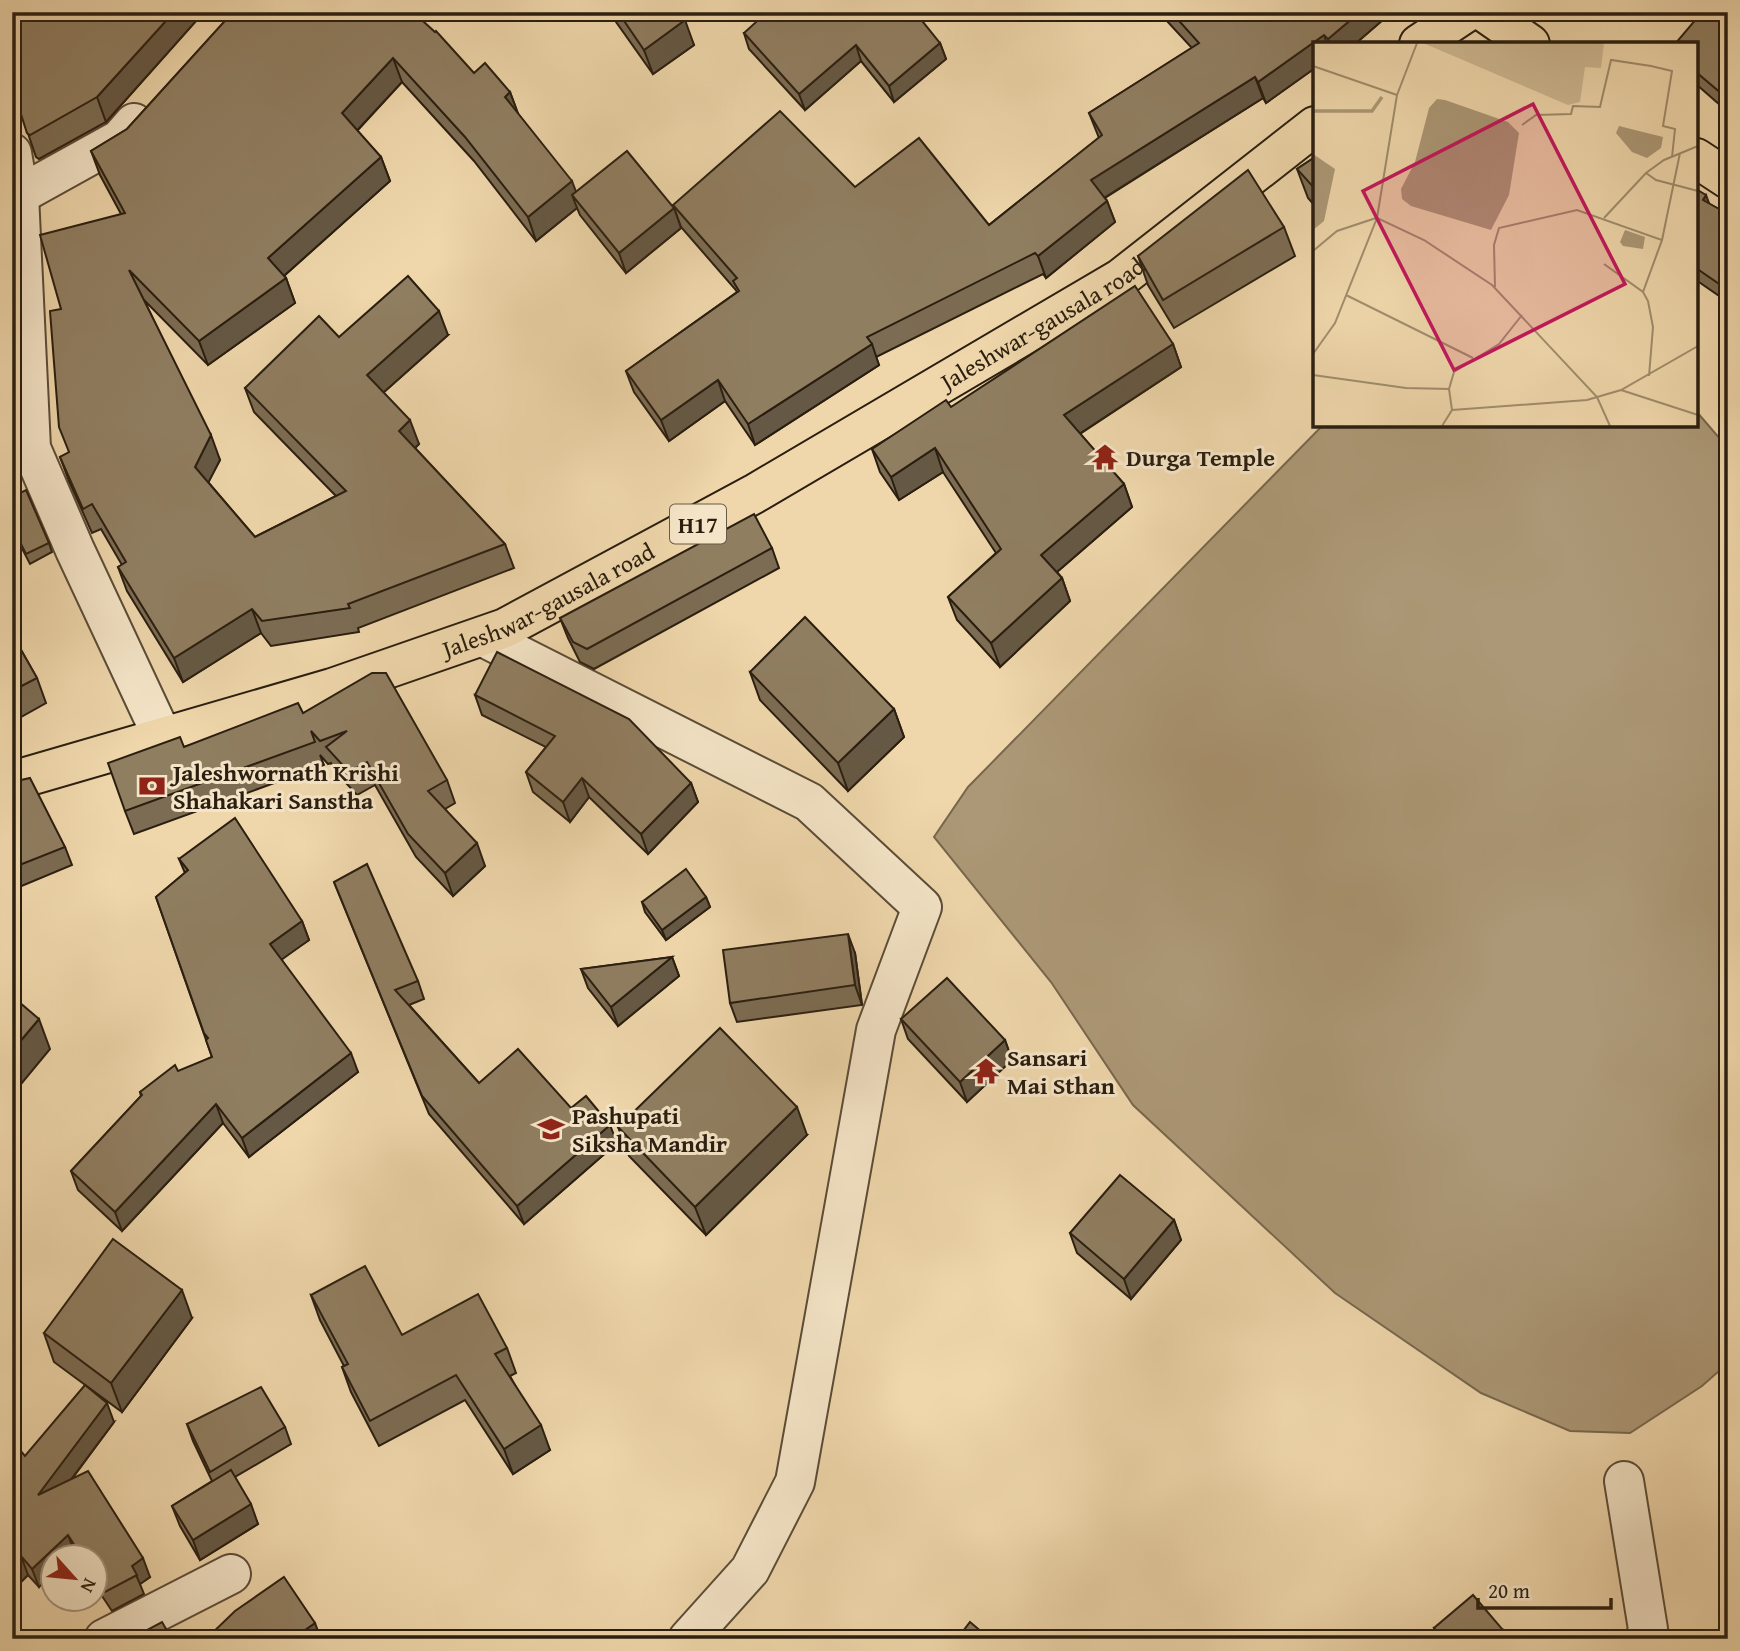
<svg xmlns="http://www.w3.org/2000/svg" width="1740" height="1651" font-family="'Gentium Book Plus',serif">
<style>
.water{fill:#ac9876;stroke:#78674d;stroke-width:2}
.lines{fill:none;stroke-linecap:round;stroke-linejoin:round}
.minor-casing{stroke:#5b4c37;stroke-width:42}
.major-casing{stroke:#2a1e10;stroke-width:42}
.minor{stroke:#f5e5c8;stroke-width:38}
.major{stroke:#efd7ab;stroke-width:38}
.wall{fill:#7c6c53;stroke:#2a1e10;stroke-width:2}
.shaded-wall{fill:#655844;stroke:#2a1e10;stroke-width:2}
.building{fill:#907e61;stroke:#2a1e10;stroke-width:2}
.labels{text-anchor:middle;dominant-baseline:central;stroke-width:6;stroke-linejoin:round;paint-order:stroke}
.shield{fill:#f5e5c8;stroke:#675a47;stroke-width:2}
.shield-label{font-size:23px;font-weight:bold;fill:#2a1e10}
.street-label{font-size:24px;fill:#2a1e10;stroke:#f5e5c8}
.poi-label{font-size:24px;font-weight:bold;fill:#2a1e10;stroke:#f5e5c8;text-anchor:start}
.inset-river{fill:none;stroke:#ac9876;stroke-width:3.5}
.inset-road{fill:none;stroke:#a08d6d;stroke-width:2}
.view{fill:#c2185b;fill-opacity:0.15;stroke:#c2185b;stroke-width:3.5}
.inset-edge{fill:none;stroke:#2a1e10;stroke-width:3.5}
</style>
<rect width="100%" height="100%" fill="#efd7ab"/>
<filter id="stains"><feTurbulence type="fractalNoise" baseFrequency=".00286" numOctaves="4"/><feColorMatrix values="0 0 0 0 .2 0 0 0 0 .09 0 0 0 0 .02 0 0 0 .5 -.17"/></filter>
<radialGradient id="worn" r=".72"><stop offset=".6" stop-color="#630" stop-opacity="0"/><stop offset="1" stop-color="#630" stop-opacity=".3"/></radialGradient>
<polygon class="water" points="1696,411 1728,448 1728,1363 1702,1386 1630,1433 1570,1431 1481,1393 1335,1293 1133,1105 1051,982 934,837 968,787 1323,425 1696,425"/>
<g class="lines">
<g class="minor-casing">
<g id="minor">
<polyline points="12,153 19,195 31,448 75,550 163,738"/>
<polyline points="19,195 120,139 134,123"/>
<polyline points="483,637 809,802 922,907 876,1030 795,1482 750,1570 688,1639"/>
<polyline points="1624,1481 1648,1629 1645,1639"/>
<polyline points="104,1639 231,1574"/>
</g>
</g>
<g class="major-casing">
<g id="major">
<polyline points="1484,12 1530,44"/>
<polyline points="1419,44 1467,12"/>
<polyline points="1696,158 1728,179"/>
<path id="s1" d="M12,781L332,688L505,628L754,494L1121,278L1315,126"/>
</g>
</g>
<use href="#minor" class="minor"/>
<use href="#major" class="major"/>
</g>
<g class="wall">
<polygon points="12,12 204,12 106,122 39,159 36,157 15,95 12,96"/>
<polygon points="233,12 474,73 510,92 518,114 576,192 681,228 626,273 580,215 577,208 536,241 474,161 402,82 357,131 381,157 390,181 284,276 286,278 295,303 208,365 144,300 220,460 208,482 255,537 336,496 254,412 245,388 339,337 448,335 383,393 419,444 415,448 505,544 514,568 358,628 359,632 271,646 261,633 183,682 127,591 118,567 122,565 101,529 92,533 69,481 60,457 69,453 61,309 121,214 100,175 91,151 127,129"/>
<polygon points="609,12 679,12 694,45 653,74"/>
<polygon points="1164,12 1392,12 1355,44 1315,44 1315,68 1266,103 1263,98 1105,198 1107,201 1115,222 1046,278 1043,274 876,357 879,365 755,445 725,401 669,441 634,392 626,371 737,292 735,289 681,227 673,205 855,187 989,225 1099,138 1089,113 1192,48 1166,20"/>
<polygon points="1728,12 1728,112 1696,84 1696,44"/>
<polygon points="744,33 940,43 946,59 894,102 861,61 805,110 749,49"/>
<polygon points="1315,157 1315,206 1308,198 1297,169"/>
<polygon points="1696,189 1709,204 1728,214 1728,302 1696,280"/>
<polygon points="1284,227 1295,256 1174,328 1148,285 1138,256"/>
<polygon points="1173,344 1181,367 1080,434 1124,484 1132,507 1057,572 1062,578 1070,601 1000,667 957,620 948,597 996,553 943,472 899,500 880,472 872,449 951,407"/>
<polygon points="12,497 49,543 52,552 30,564 12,529"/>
<polygon points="772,548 779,568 594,669 580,662 568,638 560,618"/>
<polygon points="12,634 37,678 46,703 12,722"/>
<polygon points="750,672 894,709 904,737 848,791 760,700"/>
<polygon points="475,695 691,783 698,802 648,854 589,797 570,822 533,792 526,772 546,747 482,715"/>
<polygon points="303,713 447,780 455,803 445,809 485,866 453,896 416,857 375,785 357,795 334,770 331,763 328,764 320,755 324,765 134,834 125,811 184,747"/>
<polygon points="12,782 65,847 72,865 12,890"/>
<polygon points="179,859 302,921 309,940 281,959 358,1072 249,1157 223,1123 122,1231 78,1190 71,1171 141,1096 140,1092 212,1057 156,897 185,873"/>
<polygon points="334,882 418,981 424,999 409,1005 479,1083 571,1108 617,1143 524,1224 429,1114"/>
<polygon points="706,897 710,907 666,940 645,912 642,902"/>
<polygon points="855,953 862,1005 737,1022 730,1003"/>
<polygon points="672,957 679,976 618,1026 588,988 581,969"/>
<polygon points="901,1019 1005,1040 1012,1060 967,1102 908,1039"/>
<polygon points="618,1127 807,1135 706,1235 629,1156"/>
<polygon points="1174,1220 1181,1240 1131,1299 1077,1253 1070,1233"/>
<polygon points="311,1295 402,1335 507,1348 516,1373 510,1376 550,1450 513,1474 465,1400 379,1446 351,1392 342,1367 344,1366 320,1320"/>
<polygon points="192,1318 122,1412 54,1362 44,1333"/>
<polygon points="114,1422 72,1479 150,1577 140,1584 144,1594 112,1611 94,1584 94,1557 77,1557 75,1554 73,1557 52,1557 39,1587 28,1575 12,1591 25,1456"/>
<polygon points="187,1424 285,1427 291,1444 235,1477 258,1524 200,1560 180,1526 172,1506 212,1481 193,1441"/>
<polygon points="1434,1628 1506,1639 1438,1639"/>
<polygon points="166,1629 170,1639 132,1639"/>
</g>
<g class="shaded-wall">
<polygon points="174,12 204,12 106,122 97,97"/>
<polygon points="1360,12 1392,12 1355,44 1330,44 1328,39"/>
<polygon points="685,20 694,45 653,74 644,50"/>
<polygon points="1324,35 1327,44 1315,44 1315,68 1266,103 1258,82"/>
<polygon points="940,43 946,59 894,102 889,86"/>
<polygon points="856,45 861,61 805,110 799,94"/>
<polygon points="393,58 402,82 350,138 342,113"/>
<polygon points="1255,77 1263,98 1099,201 1091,180"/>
<polygon points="510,92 519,116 505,97"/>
<polygon points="381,157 390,181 277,282 268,258"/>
<polygon points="572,181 581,205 572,195 577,208 536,241 528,217"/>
<polygon points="1706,195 1712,211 1703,200"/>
<polygon points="1107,201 1115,222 1046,278 1038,256"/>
<polygon points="674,208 681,228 626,273 619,253"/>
<polygon points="286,278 295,303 208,365 199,341"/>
<polygon points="439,311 448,335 375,400 367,375"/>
<polygon points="872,344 879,365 755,445 748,424"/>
<polygon points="1173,344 1181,367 1073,438 1064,415"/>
<polygon points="718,380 725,401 669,441 661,420"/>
<polygon points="410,420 419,444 408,455 399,431"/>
<polygon points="211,435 220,460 204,491 195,467"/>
<polygon points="935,448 943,472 899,500 891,477"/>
<polygon points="1124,484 1132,507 1050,578 1041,555"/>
<polygon points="1062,578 1070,601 1000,667 991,643"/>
<polygon points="252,609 261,633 183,682 174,658"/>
<polygon points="894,709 904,737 848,791 838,763"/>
<polygon points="582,778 589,797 570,822 563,802"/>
<polygon points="691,783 698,802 648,854 641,834"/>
<polygon points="477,843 485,866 453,896 445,873"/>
<polygon points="706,897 710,907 666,940 662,930"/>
<polygon points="302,921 309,940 277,963 270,944"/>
<polygon points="848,934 855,953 862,1005 855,985"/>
<polygon points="672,957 679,976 618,1026 611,1007"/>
<polygon points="39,1019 50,1049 12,1095 12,1051"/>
<polygon points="1005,1040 1012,1060 967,1102 960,1082"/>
<polygon points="351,1053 358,1072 249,1157 242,1138"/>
<polygon points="216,1104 223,1123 122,1231 115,1212"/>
<polygon points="797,1107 807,1135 706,1235 695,1207"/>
<polygon points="610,1125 617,1143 524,1224 517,1206"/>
<polygon points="1174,1220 1181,1240 1131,1299 1124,1279"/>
<polygon points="182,1290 192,1318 122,1412 111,1383"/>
<polygon points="107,1403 114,1422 45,1514 38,1495"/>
<polygon points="541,1425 550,1450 513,1474 504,1449"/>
<polygon points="251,1504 258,1524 200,1560 193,1540"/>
<polygon points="68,1535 75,1554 73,1557 52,1557 52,1575 39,1587 32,1569"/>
<polygon points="21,1556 28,1575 12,1591 12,1565"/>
<polygon points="143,1558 150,1577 140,1584 132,1566"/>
<polygon points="315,1623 321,1639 292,1639"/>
<polygon points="1503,1630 1506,1639 1492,1639"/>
</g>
<g class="building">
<polygon points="12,12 174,12 97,97 30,135 27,133 12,86"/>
<polygon points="233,12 413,12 435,32 436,31 474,73 485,63 510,92 505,97 572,181 528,217 465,137 393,58 342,113 381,157 268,258 286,278 199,341 129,270 211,435 195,467 255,537 346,491 245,388 319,316 339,337 408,276 439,311 367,375 410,420 399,431 505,544 348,604 350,608 262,621 252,609 174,658 118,567 126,562 92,504 83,509 60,457 69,452 59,427 50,311 61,309 40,235 125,213 91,151 127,129"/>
<polygon points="618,12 679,12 685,20 644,50"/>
<polygon points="767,12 915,12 940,43 889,86 856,45 799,94 744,33"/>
<polygon points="1171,12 1360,12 1328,39 1324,35 1258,82 1255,77 1091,180 1107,201 1038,256 1035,253 867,337 872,344 748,424 718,380 661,420 626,371 739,291 733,281 737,278 673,205 780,111 855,187 919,138 989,225 1102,135 1089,113 1199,43"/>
<polygon points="1702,12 1728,12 1728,99 1696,72 1696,44 1675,44"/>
<polygon points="627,151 674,208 619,253 572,195"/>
<polygon points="1315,157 1315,189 1297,169"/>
<polygon points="1248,170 1284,227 1163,300 1138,256"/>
<polygon points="1696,189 1706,195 1703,200 1728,214 1728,290 1696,268"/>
<polygon points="1135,286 1173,344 1064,415 1124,484 1041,555 1062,578 991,643 948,597 1001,549 935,448 891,477 872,449 946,400 951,407"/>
<polygon points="26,490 49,543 26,554 12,526 12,497"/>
<polygon points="754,514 772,548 587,649 573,642 560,618"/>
<polygon points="805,617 894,709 838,763 750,672"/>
<polygon points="12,634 37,678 12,691"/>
<polygon points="497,652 629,719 691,783 641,834 582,778 563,802 526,772 555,736 475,695"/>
<polygon points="372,673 386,673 447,780 428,791 477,843 445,873 408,834 367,762 349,772 326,747 347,731 320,741 311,731 315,742 125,811 108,763 180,737 184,747 298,703 303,713"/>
<polygon points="30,778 65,847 12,868 12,782"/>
<polygon points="235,818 302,921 270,944 351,1053 242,1138 216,1104 115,1212 71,1171 142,1095 140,1092 175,1065 178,1071 212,1057 206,1040 208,1038 204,1033 156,897 188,870 179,859"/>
<polygon points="367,864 418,981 395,990 479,1083 518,1049 571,1108 586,1096 610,1125 517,1206 422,1096 334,882"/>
<polygon points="686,869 706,897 662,930 642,902"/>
<polygon points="848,934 855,985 730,1003 723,950"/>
<polygon points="672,957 611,1007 581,969"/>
<polygon points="947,978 1005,1040 960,1082 901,1019"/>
<polygon points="12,996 39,1019 12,1051"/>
<polygon points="720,1028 797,1107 695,1207 618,1127"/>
<polygon points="1120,1175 1174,1220 1124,1279 1070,1233"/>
<polygon points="113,1239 182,1290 111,1383 44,1333"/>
<polygon points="365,1266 402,1335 478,1294 507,1348 495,1354 541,1425 504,1449 456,1375 370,1421 342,1367 348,1364 311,1295"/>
<polygon points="85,1385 107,1403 38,1495 88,1471 143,1558 132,1566 137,1575 105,1592 94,1576 94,1557 82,1557 68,1535 32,1569 21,1556 12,1565 12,1455 19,1449 25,1456"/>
<polygon points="261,1387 285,1427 210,1472 187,1424"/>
<polygon points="231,1470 251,1504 193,1540 172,1506"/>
<polygon points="284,1577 315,1623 292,1639 206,1639 235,1611"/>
<polygon points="1473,1595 1503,1630 1492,1639 1443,1639 1434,1628"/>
<polygon points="162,1622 166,1629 150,1639 133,1639 132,1638"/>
<polygon points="970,1622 990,1639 957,1639"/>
</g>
<defs>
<g id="temple-bare" transform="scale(2.1)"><path d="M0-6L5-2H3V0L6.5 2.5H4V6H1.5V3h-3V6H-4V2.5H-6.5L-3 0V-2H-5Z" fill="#8f2418" stroke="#f5e5c8" stroke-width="2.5" paint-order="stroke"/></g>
<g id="bank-bare" transform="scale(2.1)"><path d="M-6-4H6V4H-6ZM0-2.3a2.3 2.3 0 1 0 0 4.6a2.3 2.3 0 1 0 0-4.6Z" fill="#8f2418" stroke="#f5e5c8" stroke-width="2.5" paint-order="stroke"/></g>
<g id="school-bare" transform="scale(2.1)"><path d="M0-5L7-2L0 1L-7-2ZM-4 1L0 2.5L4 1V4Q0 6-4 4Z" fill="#8f2418" stroke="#f5e5c8" stroke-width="2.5" paint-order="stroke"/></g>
</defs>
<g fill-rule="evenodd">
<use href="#temple-bare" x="1105" y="457"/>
<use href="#bank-bare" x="152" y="786"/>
<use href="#temple-bare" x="986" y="1071"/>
<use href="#school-bare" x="551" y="1129"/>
</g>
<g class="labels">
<rect class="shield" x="670" y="504.5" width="56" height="39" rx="5"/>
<g class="shield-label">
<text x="698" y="524">H17</text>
</g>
<g class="street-label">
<text stroke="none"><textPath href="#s1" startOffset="1134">Jaleshwar-gausala road</textPath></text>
<text stroke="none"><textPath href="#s1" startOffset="567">Jaleshwar-gausala road</textPath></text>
</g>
<g class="poi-label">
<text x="1126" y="457">Durga Temple</text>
<text x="173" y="772">Jaleshwornath Krishi<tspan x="173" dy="28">Shahakari Sanstha</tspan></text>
<text x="1007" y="1057">Sansari<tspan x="1007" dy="28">Mai Sthan</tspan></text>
<text x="572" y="1115">Pashupati<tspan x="572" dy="28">Siksha Mandir</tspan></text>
</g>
</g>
<g transform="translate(1313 42)">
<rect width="385" height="385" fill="#efd7ab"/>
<path d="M110,1H291L288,26L272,25L267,60L255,63Z" fill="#ceb891"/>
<path d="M132,58L195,80L206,91L196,153L178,188L98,164L89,157L88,147L102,120L116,66L124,57ZM306,84L350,95L348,106L334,116L319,110L303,91ZM0,112L22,127L11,179L0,188ZM312,188L332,195L330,207L310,204L307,200Z" fill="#ac9876"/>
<path class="inset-river" d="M0,69H59L69,55"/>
<path class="inset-road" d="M0,24L84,53L64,176L111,198L179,243L284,355L297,384M84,53L104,1M209,83L223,73L258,72L260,64L287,65L298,18L338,24L359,29L350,84L362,87L359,115M333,131L343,138L385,149M291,176L333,131L351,118L385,104M349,198L367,111M0,209L24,189L63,176M291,222L330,250L335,259L340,285L336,334M182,245L181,203L186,186L264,168L349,198L330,250M33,253L160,316M0,312L22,281L64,176M0,333L93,346L136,347L141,330L186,302L209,273M308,348L385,373M139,368L274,358L308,348L385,304M129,384L139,368L136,347"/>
<path class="view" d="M220,62L312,242L141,328L50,149Z"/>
<rect width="385" height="385" class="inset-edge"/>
</g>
<rect width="1740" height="1651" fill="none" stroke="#efd7ab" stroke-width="42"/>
<rect x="14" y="14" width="1712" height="1623" fill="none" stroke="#2a1e10" stroke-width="3.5"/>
<rect x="21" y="21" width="1698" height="1609" fill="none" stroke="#2a1e10" stroke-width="2"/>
<g transform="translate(74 1578) rotate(117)"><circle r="33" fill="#f5e5c8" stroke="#a4957e" stroke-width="2"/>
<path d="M0-5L12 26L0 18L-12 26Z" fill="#8f2418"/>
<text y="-10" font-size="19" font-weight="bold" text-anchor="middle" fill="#2a1e10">N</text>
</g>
<path d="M1478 1598v10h133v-10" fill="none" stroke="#2a1e10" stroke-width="3.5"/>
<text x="1488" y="1598" font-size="21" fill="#2a1e10" stroke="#f5e5c8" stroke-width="5" paint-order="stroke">20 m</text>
<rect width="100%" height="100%" filter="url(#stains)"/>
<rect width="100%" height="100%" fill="url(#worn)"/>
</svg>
